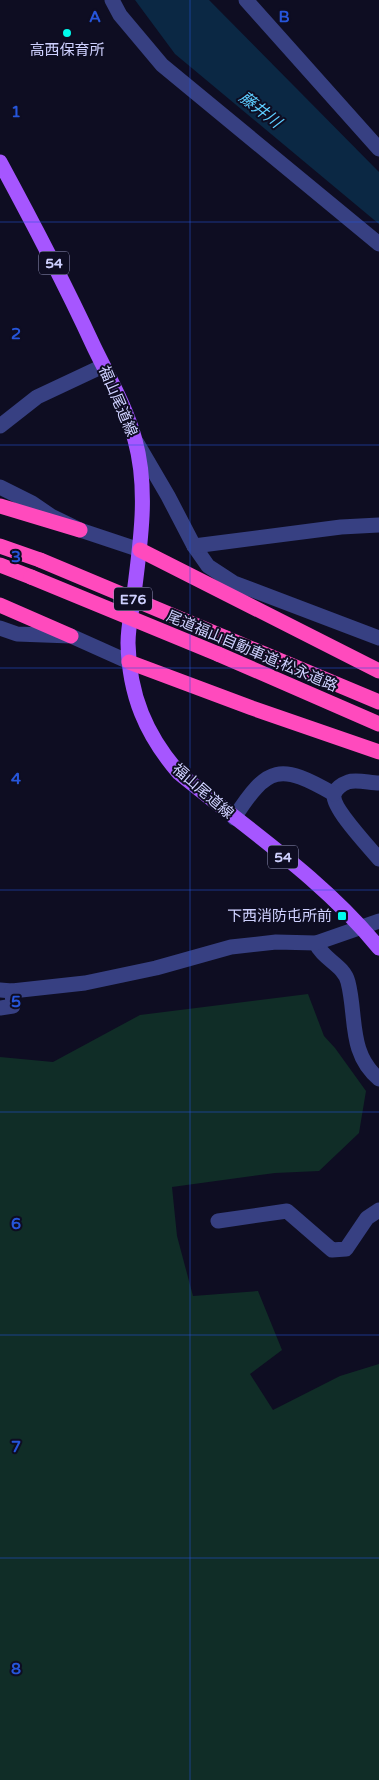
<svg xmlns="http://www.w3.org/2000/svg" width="379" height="1780" font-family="'Varela Round','Noto Sans JP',sans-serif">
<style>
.green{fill:#102d27}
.water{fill:#0b2844}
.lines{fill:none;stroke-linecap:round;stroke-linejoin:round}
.minor{stroke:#374082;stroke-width:15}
.major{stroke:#a656ff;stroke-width:15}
.highway{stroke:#ff4abd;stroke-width:15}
.highway-bridge{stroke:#ff4abd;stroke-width:15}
.grid{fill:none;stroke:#2655da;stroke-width:1;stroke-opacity:0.55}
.poi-dot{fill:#00faec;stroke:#0e0d22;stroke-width:2}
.labels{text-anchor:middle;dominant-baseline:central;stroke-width:4;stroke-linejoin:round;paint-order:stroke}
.shield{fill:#0e0d22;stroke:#9596bd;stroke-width:1}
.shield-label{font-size:14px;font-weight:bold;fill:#cfd1ff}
.poi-label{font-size:15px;fill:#cfd1ff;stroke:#0e0d22}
.street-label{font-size:15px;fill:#cfd1ff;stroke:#0e0d22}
.water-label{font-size:16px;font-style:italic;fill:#5dcdff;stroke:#0e0d22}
.grid-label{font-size:16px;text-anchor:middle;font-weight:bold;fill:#2655da;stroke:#0e0d22;stroke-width:4;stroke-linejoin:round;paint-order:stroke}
</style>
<rect width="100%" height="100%" fill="#0e0d22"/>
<polygon class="green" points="308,994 324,1036 335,1048 366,1091 359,1133 319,1171 275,1173 172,1187 177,1236 193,1296 258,1291 282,1350 250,1374 273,1410 340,1376 379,1364 379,1780 0,1780 0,1057 53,1062 140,1015"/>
<polygon class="water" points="135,0 209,0 379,172 379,224 175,54"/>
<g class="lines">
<g class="minor">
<polyline points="112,0 120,15 162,65 379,244"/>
<polyline points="246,0 379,149"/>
<polyline points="0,426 37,397 103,366"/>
<polyline points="137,443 168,496 194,546 208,566 234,583 379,638"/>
<polyline points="0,487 32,503 51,516 80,530 140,550"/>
<polyline points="194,546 341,527 379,525"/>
<polyline points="0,628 17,634 71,636 129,662"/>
<path d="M379,783C370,783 356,779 348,782C342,784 335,789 334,795C332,808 370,848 379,859"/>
<path d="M234,818C268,765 280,763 334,794"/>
<path d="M316,943C322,959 344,965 348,982C357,1017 348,1053 379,1079"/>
<polyline points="0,990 12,991 85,983 156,968 231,947 276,942 316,943 379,921"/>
<polyline points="0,1008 13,1006 12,991"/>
<polyline points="218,1221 287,1211 332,1250 346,1249 367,1218 379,1210"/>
</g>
<path class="major" d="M0,162C33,223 65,284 94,347C109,378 126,407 135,440C149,491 140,544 134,594C132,610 128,627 128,643C129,695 146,735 179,773C247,829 323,879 379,948"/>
<g class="highway">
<polyline points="0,506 80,530"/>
<polyline points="0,546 40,560"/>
<polyline points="140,550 379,671"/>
<polyline points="0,565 31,577"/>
<polyline points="0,605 71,636"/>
<polyline points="226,638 379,702"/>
<polyline points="218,654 379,724"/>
<polyline points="129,662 252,708 379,752"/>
</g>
<g class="highway-bridge">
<polyline points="40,560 226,638"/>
<polyline points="31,577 218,654"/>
</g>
</g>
<path class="grid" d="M190,0V1780M0,222H379M0,445H379M0,668H379M0,890H379M0,1112H379M0,1335H379M0,1558H379"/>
<g class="poi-dot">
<circle cx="67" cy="33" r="5"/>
<rect x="337" y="911" width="10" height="10" rx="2.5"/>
</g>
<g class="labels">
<g class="shield">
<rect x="39" y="251.5" width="30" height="23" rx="4"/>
<rect x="114" y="587.5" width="38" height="23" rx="4"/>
<rect x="268" y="845.5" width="30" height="23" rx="4"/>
</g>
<g class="shield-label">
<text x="54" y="263">54</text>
<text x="133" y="599">E76</text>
<text x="283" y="857">54</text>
</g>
<g class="poi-label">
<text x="67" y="50">高西保育所</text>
<text x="332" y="916" text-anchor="end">下西消防屯所前</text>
</g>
<g class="street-label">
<text transform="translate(118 401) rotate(67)">福山尾道線</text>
<text transform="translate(252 651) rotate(23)">尾道福山自動車道;松永道路</text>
<text transform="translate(203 791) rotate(41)">福山尾道線</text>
</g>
<g class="water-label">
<text transform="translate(260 110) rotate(38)">藤井川</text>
</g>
</g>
<g class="grid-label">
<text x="95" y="22">A</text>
<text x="284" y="22">B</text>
<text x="16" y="117">1</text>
<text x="16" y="339">2</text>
<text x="16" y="562">3</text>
<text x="16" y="784">4</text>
<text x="16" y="1007">5</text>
<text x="16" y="1229">6</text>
<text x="16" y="1452">7</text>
<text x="16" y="1674">8</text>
</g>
</svg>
